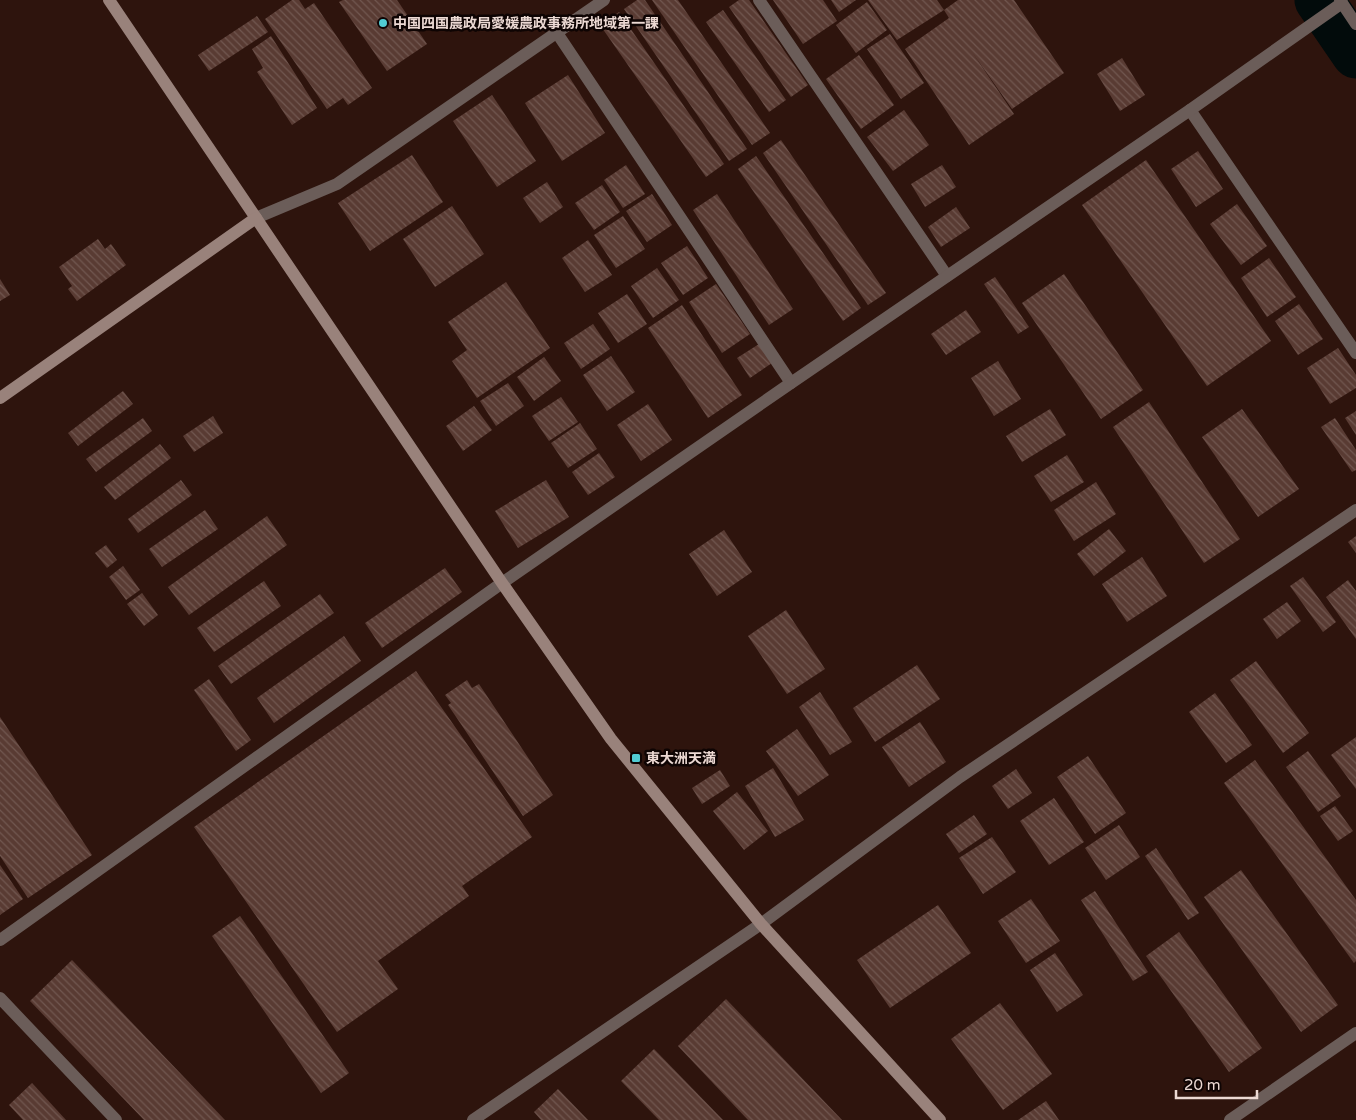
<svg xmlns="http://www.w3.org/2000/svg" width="1356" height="1120" font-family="'Varela Round','Noto Sans JP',sans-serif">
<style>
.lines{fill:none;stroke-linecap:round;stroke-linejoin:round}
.river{stroke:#020b0b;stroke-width:49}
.building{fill:url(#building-back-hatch)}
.lane{stroke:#6b5d59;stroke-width:12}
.street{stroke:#6b5d59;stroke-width:12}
.secondary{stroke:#99827b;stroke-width:12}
.poi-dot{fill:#51ccd3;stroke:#0e0403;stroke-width:2}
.labels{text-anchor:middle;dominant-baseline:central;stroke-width:5;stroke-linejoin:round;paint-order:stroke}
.poi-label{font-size:14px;font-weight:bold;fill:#ecd9d3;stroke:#0e0403;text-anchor:start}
</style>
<defs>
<pattern id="building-back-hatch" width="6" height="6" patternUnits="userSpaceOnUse" patternTransform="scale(1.25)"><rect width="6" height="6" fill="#593b33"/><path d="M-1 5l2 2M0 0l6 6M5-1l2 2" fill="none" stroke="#715750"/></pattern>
</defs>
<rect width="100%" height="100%" fill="#2e140d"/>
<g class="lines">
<polyline class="river" points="1319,0 1356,54"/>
</g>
<g class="building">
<polygon points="292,0 299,0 305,9 314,3 372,88 348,105 343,98 327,109 265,19"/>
<polygon points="343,0 397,0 427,44 387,71 339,2"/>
<polygon points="637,0 645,0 747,149 729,161 624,9"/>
<polygon points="652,0 678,0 770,133 752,145"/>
<polygon points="739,0 749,0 808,85 791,97 729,7"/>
<polygon points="773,0 823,0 837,21 803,44"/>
<polygon points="831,0 856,0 839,12"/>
<polygon points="868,0 937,0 944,10 897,40"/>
<polygon points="958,0 1014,0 1064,73 1012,109 972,52 1014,114 969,145 905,49 949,18 944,10"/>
<polygon points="867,2 887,30 856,53 836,25"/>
<polygon points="723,10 786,100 769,112 706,22"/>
<polygon points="619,12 724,164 706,177 600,25"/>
<polygon points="257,16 268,32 209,71 198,55"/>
<polygon points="890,34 924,83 901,99 867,49"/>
<polygon points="271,36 317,108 292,125 257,72 263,68 252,49"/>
<polygon points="859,55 894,105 861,129 826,79"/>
<polygon points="1122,58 1145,95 1120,111 1097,74"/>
<polygon points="568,75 605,133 562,161 525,103"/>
<polygon points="492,95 536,161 497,187 453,121"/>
<polygon points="904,110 929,145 893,171 867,137"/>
<polygon points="781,140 886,293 868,305 763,153"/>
<polygon points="1198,151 1223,189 1196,207 1171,169"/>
<polygon points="412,155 443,202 370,251 338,203"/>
<polygon points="756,156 861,308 843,321 738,169"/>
<polygon points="1146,160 1271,341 1207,386 1082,205"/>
<polygon points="626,165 645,194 623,208 604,180"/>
<polygon points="942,165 956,187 925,207 911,184"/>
<polygon points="547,182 563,207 540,223 523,198"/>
<polygon points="602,185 620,212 594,230 575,203"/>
<polygon points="652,194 672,225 647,242 626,211"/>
<polygon points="717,194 793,309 769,325 693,210"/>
<polygon points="1237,204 1267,246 1241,265 1210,224"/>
<polygon points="452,206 484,254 435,287 403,239"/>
<polygon points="956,207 970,228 941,247 928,227"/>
<polygon points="623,216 645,249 616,268 594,235"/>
<polygon points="98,239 105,249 111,244 126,265 77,301 68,289 72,286 59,267"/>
<polygon points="588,240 612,275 585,292 562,258"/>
<polygon points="687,246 708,278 683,295 661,263"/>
<polygon points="1269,258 1296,297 1267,317 1241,278"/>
<polygon points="657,268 679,300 653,318 631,286"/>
<polygon points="1064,274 1143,390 1101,419 1022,303"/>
<polygon points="995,277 1029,327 1018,334 984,284"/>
<polygon points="0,279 10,295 0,301"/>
<polygon points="506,282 550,348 477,398 452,361 467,350 448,322"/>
<polygon points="716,284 750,334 722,353 689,302"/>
<polygon points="627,294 647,324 618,343 598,313"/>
<polygon points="1299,304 1323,339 1298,355 1275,321"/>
<polygon points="682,305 742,395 708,418 648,328"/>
<polygon points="966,310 981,332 946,355 931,334"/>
<polygon points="593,324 610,349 581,369 564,343"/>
<polygon points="759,344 772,363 750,378 737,358"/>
<polygon points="1338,348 1356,375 1356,388 1330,404 1307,368"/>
<polygon points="611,356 635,392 607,411 583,375"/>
<polygon points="544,357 561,381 534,401 517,377"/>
<polygon points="998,361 1021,399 994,416 971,378"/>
<polygon points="508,383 524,406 496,426 480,401"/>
<polygon points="123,391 133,404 78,446 68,433"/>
<polygon points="561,397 578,422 549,441 532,416"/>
<polygon points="1149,402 1240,539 1204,563 1113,427"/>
<polygon points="648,404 672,440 641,461 617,425"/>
<polygon points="474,406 492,430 463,451 446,426"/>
<polygon points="1050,409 1066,435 1022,462 1006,436"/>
<polygon points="1242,409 1299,489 1258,517 1202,437"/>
<polygon points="1356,411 1356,435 1345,418"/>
<polygon points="213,416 223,433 194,452 183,436"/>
<polygon points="143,418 152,431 96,472 86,459"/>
<polygon points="1335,418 1356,450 1356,470 1352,472 1321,427"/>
<polygon points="580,423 597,449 568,468 551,443"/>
<polygon points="160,444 171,458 115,500 104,487"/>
<polygon points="599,453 615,477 588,495 572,472"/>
<polygon points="1067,455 1084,482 1051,502 1034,476"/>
<polygon points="181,480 192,495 138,533 128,519"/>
<polygon points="546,480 569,517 518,548 495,511"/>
<polygon points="1096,482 1116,514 1074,541 1054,510"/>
<polygon points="205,510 218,529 162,567 149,549"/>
<polygon points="267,516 287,545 189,615 168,587"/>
<polygon points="1109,529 1126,551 1094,576 1077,554"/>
<polygon points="724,530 752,572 717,596 689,554"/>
<polygon points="1356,536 1356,553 1348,542"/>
<polygon points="106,545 117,560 107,568 95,553"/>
<polygon points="1142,557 1167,596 1127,622 1102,584"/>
<polygon points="123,566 140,590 126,600 109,577"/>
<polygon points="445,568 462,592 382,648 365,623"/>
<polygon points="1303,577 1336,622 1323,632 1290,586"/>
<polygon points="1348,580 1356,591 1356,639 1326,597"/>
<polygon points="264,581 281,606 214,652 197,628"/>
<polygon points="142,593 158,615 144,626 127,604"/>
<polygon points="320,594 334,613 231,684 218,666"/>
<polygon points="1287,602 1301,621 1277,639 1263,619"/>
<polygon points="786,610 825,669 787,694 748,636"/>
<polygon points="344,636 361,661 274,723 257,698"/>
<polygon points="1256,661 1309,733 1283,753 1230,680"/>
<polygon points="917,665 940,699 875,742 853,708"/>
<polygon points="416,671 532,837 462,886 469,896 378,961 398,989 337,1032 194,827"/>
<polygon points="209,679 251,740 236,751 194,690"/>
<polygon points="467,680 472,688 479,684 553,795 523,816 448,705 451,703 445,695"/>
<polygon points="820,692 852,742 830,755 799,707"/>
<polygon points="1215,693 1252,745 1226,763 1189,712"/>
<polygon points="0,717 92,855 28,898 0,856"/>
<polygon points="920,722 946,762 909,787 882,747"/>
<polygon points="797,729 829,775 798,796 766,751"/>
<polygon points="1356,737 1356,789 1331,755"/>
<polygon points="1308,751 1341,796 1318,812 1286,767"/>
<polygon points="1088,756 1126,813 1095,834 1057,777"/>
<polygon points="1255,760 1356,900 1356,961 1354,963 1224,783"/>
<polygon points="773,768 804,820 775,837 745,786"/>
<polygon points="1016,769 1032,793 1008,809 992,786"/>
<polygon points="720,770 730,786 702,804 692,788"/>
<polygon points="737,792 768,831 744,850 713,811"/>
<polygon points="1054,798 1084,842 1049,865 1020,821"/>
<polygon points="1335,806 1353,831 1338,841 1320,816"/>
<polygon points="974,815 987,834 959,853 946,834"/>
<polygon points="1119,825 1140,857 1106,880 1085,848"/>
<polygon points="992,837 1016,872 983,894 959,858"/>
<polygon points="1156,848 1199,913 1188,920 1145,856"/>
<polygon points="0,865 23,899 0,915"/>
<polygon points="1241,870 1338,1005 1301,1032 1204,897"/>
<polygon points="1095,891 1148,972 1133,981 1081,900"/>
<polygon points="1031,899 1060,941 1026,963 998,921"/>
<polygon points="938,905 971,953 890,1008 857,960"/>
<polygon points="240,916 349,1073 321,1093 212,936"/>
<polygon points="1179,932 1262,1048 1229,1072 1146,956"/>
<polygon points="1055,953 1083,995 1057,1012 1030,970"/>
<polygon points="72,960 225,1120 144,1120 30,1001"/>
<polygon points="726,999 842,1120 748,1120 678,1046"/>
<polygon points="1000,1003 1052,1074 1003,1110 951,1039"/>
<polygon points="654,1049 723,1120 659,1120 621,1081"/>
<polygon points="32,1083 66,1120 23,1120 9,1105"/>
<polygon points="558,1089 588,1120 541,1120 534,1112"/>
<polygon points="1046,1101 1059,1120 1018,1120"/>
</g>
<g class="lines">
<g class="lane">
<polyline points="759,0 947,276"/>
<polyline points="557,33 791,383"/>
</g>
<g class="street">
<polyline points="1340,0 1356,24"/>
<polyline points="1190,110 1356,353"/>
<polyline points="256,218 337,184 604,0"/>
<polyline points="0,940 502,583 791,383 1190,110 1342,3"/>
<polyline points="0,998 116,1120"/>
<polyline points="473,1120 761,924 960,777 1356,510"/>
<polyline points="1230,1120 1356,1033"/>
</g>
<g class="secondary">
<polyline points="109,0 502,583 611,739 761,924 940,1120"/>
<polyline points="0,398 256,218"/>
</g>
</g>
<g class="poi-dot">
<circle cx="383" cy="23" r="5"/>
<rect x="631" y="753" width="10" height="10" rx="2.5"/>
</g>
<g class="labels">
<g class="poi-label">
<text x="393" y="23">中国四国農政局愛媛農政事務所地域第一課</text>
<text x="646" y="758">東大洲天満</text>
</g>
</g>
<path d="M1176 1090v8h81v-8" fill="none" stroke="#ecd9d3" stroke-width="2.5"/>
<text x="1184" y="1090" font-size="15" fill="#ecd9d3" stroke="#0e0403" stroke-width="4" paint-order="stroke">20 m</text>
</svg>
